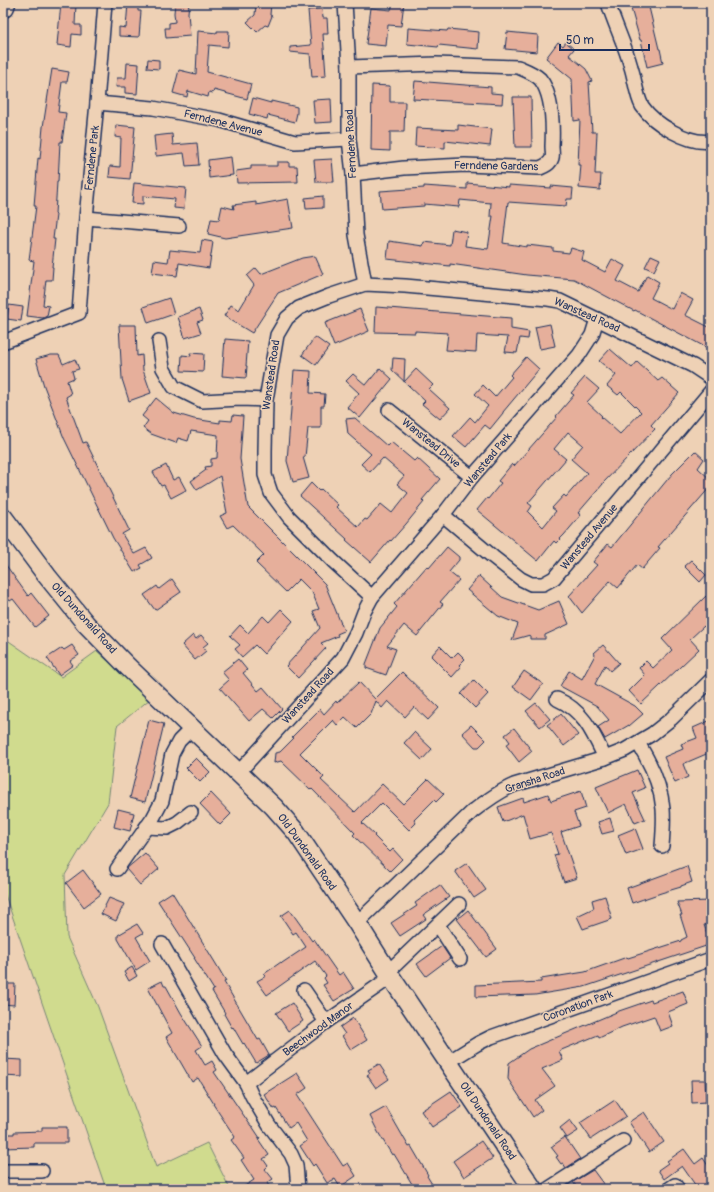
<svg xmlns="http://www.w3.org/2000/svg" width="714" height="1192" font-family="Pangolin,sans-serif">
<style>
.green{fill:#d0db8e;stroke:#768576}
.building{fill:#e6af9b;stroke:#1b2f5e;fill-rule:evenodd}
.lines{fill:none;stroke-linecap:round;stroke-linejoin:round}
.street-casing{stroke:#1b2f5e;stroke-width:16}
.secondary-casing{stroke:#1b2f5e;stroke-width:21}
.highway-casing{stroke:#1b2f5e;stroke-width:25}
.street{stroke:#eed1b5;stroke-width:13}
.secondary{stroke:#eed1b5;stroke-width:18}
.highway{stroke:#eed1b5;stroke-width:22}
.labels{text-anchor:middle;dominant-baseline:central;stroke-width:3;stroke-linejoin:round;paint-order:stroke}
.street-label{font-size:11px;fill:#1b2f5e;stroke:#eed1b5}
</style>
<rect width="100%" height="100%" fill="#eed1b5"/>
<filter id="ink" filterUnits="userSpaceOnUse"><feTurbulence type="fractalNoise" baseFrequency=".025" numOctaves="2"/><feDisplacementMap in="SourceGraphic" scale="8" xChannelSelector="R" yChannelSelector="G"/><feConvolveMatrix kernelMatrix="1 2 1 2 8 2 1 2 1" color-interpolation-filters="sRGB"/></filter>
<g filter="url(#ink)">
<polygon class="green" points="3,637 61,677 97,651 150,699 117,726 108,803 65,875 67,937 98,1007 156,1167 207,1143 230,1189 106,1189 3,889"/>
<g class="building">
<polygon points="61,3 76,3 75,25 81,25 81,35 72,34 71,47 57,45"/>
<polygon points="128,3 138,3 138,11 141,11 139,37 119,36 119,27 126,28"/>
<polygon points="175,3 189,3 188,13 190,36 166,38 165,28 169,28 169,23 175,22 174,13"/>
<polygon points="256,3 271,3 270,15 272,16 268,26 265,25 257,32 247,22 255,15"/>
<polygon points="392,3 404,3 401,26 388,25 386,46 366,44 371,8 391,10"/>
<polygon points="638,3 648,3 659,49 660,49 663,63 647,67 641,40 640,40 630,5"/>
<polygon points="322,9 323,18 327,18 328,34 323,34 326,76 312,77 310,54 290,52 290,47 311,45 308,10"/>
<polygon points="408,28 447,31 448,29 479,32 478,49 439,45 438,47 407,44"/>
<polygon points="198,31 217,33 217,31 229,31 228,47 209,45 207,72 251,84 247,99 214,90 213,93 209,92 208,97 188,91 187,97 173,93 179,70 196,74"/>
<polygon points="507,32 538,35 537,52 505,49"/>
<polygon points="558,42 563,46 566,42 574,49 569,55 586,69 592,81 589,82 592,132 597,132 595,174 601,174 600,190 579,188 581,165 578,165 580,120 574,121 572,79 546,58"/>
<polygon points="148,59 159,60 159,69 147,68"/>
<polygon points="127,63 139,64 137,94 125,93 125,87 116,87 117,78 126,78"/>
<polygon points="52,69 69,72 67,82 62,82 58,112 66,113 62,142 60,142 58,182 57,182 55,214 56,215 53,239 55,239 52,267 53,267 52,280 46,280 43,305 49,306 47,316 43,318 27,316 34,261 29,260 36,206 34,206 38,158 40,159 43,127"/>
<polygon points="415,81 491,87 491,93 503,94 502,104 413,99"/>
<polygon points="372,85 390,86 390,102 405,102 404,132 390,132 390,151 371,150"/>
<polygon points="513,97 531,97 532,147 515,147"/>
<polygon points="253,98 271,103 271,101 297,107 297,113 295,122 268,115 267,119 249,114"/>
<polygon points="331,99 332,122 315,123 313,100"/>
<polygon points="116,125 135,127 130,179 109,177 110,166 120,167 121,138 115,137"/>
<polygon points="458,125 492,129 490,146 445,141 445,148 415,146 416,128 458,130"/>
<polygon points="172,134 173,145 197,143 199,165 186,166 184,153 156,156 154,136"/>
<polygon points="231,157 233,175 209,178 208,160"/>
<polygon points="332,159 334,182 316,182 314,160"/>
<polygon points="277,162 289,162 289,166 297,166 298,182 237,183 236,171 251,169 251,166 277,166"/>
<polygon points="134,183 186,188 184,209 174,208 175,199 143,196 143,204 132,203"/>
<polygon points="467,183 509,187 509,185 551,188 551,186 573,188 572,199 567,199 566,206 508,202 503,243 527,247 527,245 553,248 553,251 569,253 571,248 584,252 582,260 605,272 612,259 625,266 617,281 638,292 647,275 659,282 651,298 672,309 680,293 693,300 685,315 711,328 711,350 635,310 634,311 574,279 527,275 450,264 450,266 387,259 389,241 423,246 424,242 450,245 452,229 467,232 465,246 488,249 493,216 490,216 491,203 460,200 459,207 424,204 424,206 382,209 380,191 424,188 424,186 467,189"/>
<polygon points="323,196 323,208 306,209 305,198"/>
<polygon points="288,199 293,228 225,238 208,234 211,219 219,220 222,206 234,209 233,205 256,202 256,205"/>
<polygon points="202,240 213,242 209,268 179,263 177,276 152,273 154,260 168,262 170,250 200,253"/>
<polygon points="651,255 660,259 654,271 645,267"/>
<polygon points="315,256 323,274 278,293 252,333 224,316 231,305 239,310 254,285 247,276 256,268 261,274 302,258"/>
<polygon points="169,298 174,314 148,323 143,307"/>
<polygon points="9,305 23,307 21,321 7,319"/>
<polygon points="376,307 511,318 511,329 529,332 528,339 520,338 517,353 505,352 508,337 477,335 476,352 446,350 448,333 415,331 415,333 375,332"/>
<polygon points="199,309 203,320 197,322 201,333 185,338 178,317"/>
<polygon points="360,309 369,331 334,346 325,323"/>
<polygon points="550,324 555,346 540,349 535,327"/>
<polygon points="119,325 136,325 137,356 142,355 143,370 151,393 129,401 122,379"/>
<polygon points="315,337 329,347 316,365 302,355"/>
<polygon points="225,339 248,341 246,366 247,366 246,378 222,376"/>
<path d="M610,349L632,368L637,362L658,381L662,378L679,393L651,425L655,429L603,483V484L578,513L581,515L564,535L556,543L554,541L538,561L477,510L487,498L488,499L501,483L498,481L512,464L514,466L557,417L556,416L574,395L571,393L585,377L599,389L587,402L602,416L601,417L620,434L641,412L621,392L618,395L607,386L616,375L599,361ZM568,432L583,445L571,459L587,473L566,497L564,495L552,508L556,511L543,527L528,512L532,506L528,503L566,459L554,449Z"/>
<polygon points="190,353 204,354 203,372 181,371 182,355 191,356"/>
<polygon points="51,355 59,355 63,364 75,359 79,369 72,371 74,378 67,381 71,394 66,397 83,443 86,442 129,530 122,534 134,554 146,548 152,558 140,565 142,568 134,572 113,538 64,438 44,386 36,359"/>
<polygon points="526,357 539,369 503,412 503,413 490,429 485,425 466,447 453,436 470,417 475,422 488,406 475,394 483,385 495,397 512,377 510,375"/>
<polygon points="393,358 405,359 404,382 416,369 433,385 429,389 450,408 440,419 422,404 425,401 392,370"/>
<polygon points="380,368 392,379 360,418 347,407 359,393 346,381 353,374 366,385"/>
<polygon points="294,370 311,371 310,393 325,394 324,406 321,406 321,428 308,428 305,457 303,457 309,478 293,482 287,461"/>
<polygon points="156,398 174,413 194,419 220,423 220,420 232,421 233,415 243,416 240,459 248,507 325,584 344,631 337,634 338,636 321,643 326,648 298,678 286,666 320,628 313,611 319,609 312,592 299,579 286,592 256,563 264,555 233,525 227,528 220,516 227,513 220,476 197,490 191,481 206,470 205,467 211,466 211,459 217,458 218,435 191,431 188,441 178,438 176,443 151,434 143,428 148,421 142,416"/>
<polygon points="355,418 387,446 391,442 414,461 417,458 440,479 422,500 424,502 406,524 391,541 390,540 371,562 346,540 347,539 300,496 311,483 319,491 321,489 338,505 336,507 358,527 365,519 367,520 381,504 392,513 408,493 397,484 404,476 383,458 370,472 361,464 371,454 348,434 346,419"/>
<polygon points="695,451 704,459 698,468 711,480 711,486 658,547 660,548 642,569 637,565 618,588 610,581 582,613 569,596 597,565 593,562 608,544 612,547 672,474"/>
<polygon points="166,465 173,480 179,477 186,490 171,498 164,485 161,486 153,472"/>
<polygon points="447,547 459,557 459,560 449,572 459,580 440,602 443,604 417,636 404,625 387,646 396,649 386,675 366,668 366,664 380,628 397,607 394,604 427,566 429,568"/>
<polygon points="691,560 706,575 700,582 684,566"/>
<polygon points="3,561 28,596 31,593 49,616 35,627 13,599 10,601 3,591"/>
<polygon points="479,576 502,597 538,610 559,601 569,624 545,635 545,639 530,639 530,635 512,640 518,624 498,616 467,590"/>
<polygon points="172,579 181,592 155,610 144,595 157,586 159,589"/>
<polygon points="706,596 711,601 711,634 704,626 690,639 699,649 641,704 629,691 645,675 639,668 646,661 653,668 672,650 662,639"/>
<polygon points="281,609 293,621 264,654 255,645 242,657 235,649 240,645 230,636 240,625 248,633 263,616 269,622"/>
<polygon points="193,635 196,639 201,635 208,643 203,647 206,651 195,660 182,645"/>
<polygon points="72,645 79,655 70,661 73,665 59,675 47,658 62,648 64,650"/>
<polygon points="603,645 619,663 610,671 605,665 595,684 635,706 643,714 629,726 629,725 605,739 598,727 609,720 597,706 560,686 569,671 582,679 595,655 594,653"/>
<polygon points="440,646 452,658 458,652 465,659 459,665 461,667 452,677 431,656"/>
<polygon points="238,659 247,670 243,673 258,691 263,687 282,709 273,718 263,709 249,721 220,688 229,680 222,672"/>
<polygon points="524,671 543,684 531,700 513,687"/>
<polygon points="402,672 439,708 428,720 414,707 405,717 388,701 382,708 376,701 371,714 357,728 345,717 337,725 333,720 300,753 324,777 321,780 355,812 382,784 403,804 428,779 444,794 436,802 434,800 414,820 416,823 409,830 382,803 362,823 375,835 374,836 390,852 393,849 402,859 390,871 353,835 355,833 312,789 311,790 281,761 274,763 275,753 280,752 294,738 292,737 320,709 324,714 336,701 337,703 359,682 375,699"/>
<polygon points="474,680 488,694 475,708 461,694"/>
<polygon points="536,703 550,719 540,727 526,711"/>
<polygon points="561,714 578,735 564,746 547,725"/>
<polygon points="149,720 164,724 145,802 130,798"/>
<polygon points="711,720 711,752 683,764 688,777 675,783 664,757 683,749 681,744 697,738 693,728"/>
<polygon points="471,725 486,740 479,747 475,747 462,733"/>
<polygon points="514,728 532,751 519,762 506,745 510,742 505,735"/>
<polygon points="414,732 432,749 422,760 404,743"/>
<polygon points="196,758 210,772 200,782 186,768"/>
<polygon points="637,770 645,788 633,793 645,819 635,823 626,804 608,813 596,787"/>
<polygon points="581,791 586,808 574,812 579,826 561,832 577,878 564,882 554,855 558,854 551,833 530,839 523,814 503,822 498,807 523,798 524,802 548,794 551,801"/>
<polygon points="211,793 231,814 220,825 200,804"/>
<polygon points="118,809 134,813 130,831 114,827"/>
<polygon points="610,818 614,831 602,834 598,822"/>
<polygon points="635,828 643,849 626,855 618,835"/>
<polygon points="145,853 159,869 140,885 126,869"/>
<polygon points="467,863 486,890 474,898 455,871"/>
<polygon points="687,866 692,882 681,886 681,887 661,893 632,903 627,888"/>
<polygon points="83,870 101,894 84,907 66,883"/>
<polygon points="440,885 449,897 423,915 426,919 400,936 391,923 417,906 415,903"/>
<polygon points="172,892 216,964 226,981 224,982 258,1040 260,1039 269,1055 256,1063 244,1043 243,1044 233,1027 232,1028 224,1014 225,1013 212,991 214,990 194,958 195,958 158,901"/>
<polygon points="605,896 612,919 583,929 577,916 594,908 592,900"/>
<polygon points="109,898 124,904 116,921 101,914"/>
<polygon points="711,901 711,925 704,925 710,942 706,944 706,946 584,987 535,995 476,997 476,985 541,982 541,979 585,972 627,957 628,958 681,941 681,940 687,937 680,915 682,915 677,902"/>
<polygon points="290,910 312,941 314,939 339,975 343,972 354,989 334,1001 323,985 327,983 324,978 326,976 315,961 267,995 257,981 266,976 264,974 281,962 282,963 306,947 296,932 293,934 281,916"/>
<polygon points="468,910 497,949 486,957 457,919"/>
<polygon points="137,924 143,933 136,937 150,961 136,970 118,939 118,935"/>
<polygon points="442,946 450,958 426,976 417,964"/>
<polygon points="132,967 137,976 129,981 124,972"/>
<polygon points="162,981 164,986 166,986 181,1013 202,1046 196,1050 205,1065 212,1061 217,1070 214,1072 251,1126 252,1126 260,1138 258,1139 269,1155 263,1159 268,1166 265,1169 273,1179 267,1183 271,1189 240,1189 254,1180 241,1160 244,1158 231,1140 235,1137 213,1104 214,1104 198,1078 192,1082 166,1037 172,1033 148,988"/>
<polygon points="3,984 15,984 14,1005 3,1004"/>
<polygon points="683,991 688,1004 668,1012 673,1026 660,1031 654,1016 622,1027 599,1038 598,1035 559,1051 563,1060 542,1069 555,1086 535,1100 542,1110 533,1117 508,1079 509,1063 529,1049 619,1011 651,1000 652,1002"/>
<polygon points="292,1003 303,1021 288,1031 276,1013"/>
<polygon points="353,1018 367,1040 351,1050 342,1036 345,1034 340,1027"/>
<polygon points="3,1059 22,1060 22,1077 3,1076"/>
<polygon points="379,1064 389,1079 376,1088 367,1075 370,1073 368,1070"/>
<polygon points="297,1073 307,1088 297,1095 343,1166 348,1163 356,1176 340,1187 335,1179 327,1183 315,1164 313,1166 300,1146 307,1141 296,1123 289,1128 276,1108 274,1109 264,1094"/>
<polygon points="691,1080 705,1080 706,1102 692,1103"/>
<polygon points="451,1091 462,1107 432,1127 421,1111"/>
<polygon points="615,1100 626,1116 591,1139 580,1123"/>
<polygon points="386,1107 409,1147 411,1146 428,1175 427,1176 435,1189 415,1189 394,1154 392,1155 378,1132 370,1116"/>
<polygon points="644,1112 664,1142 649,1152 629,1122"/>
<polygon points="570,1120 578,1131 567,1138 560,1128"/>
<polygon points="42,1127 67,1127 67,1143 34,1143 34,1147 3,1148 3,1134 14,1134 14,1132 42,1131"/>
<polygon points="565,1137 580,1159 566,1168 563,1163 561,1164 556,1157 558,1156 551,1147"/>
<polygon points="481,1141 493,1158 464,1177 453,1161"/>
<polygon points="684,1149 695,1164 703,1158 711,1170 711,1189 698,1189 682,1166 664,1179 658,1170 668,1163 667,1161"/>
<polygon points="593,1170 607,1189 578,1189 573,1182"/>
</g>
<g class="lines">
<g class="street-casing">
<g id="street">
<polyline points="345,3 349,67 349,139 353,174 356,235 365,284"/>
<path d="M608,3C615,25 625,45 631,67C635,79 636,95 642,106C654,124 689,145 711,141"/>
<path d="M349,67L436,64L518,67C525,70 534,73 540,79C553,95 553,126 552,146C552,150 553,155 552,158C550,164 545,166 540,168L465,165L404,168L353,174"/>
<polyline points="97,103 153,108 219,120 295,142 349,139"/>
<polyline points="86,218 179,226"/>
<polyline points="159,341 163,368 174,387 202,401 240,399 266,400"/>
<polyline points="3,342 79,313 86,218 97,103 105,3"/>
<polyline points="389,410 472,477"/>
<polyline points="443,515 493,557 521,579 531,584 543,584 554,578 711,391"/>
<polyline points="372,597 333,561 289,517 271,493 265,475 265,451 266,400 277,335 287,318 299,308 329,296 365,284 405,286 548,299 560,301 693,366 711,378"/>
<path d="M557,699C584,711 593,733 605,758"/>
<path d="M638,743C650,762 661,786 663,809C664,821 663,834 662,846"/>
<polyline points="238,773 343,658 356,633 364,612 372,597 443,515 472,477 579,355 592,335 597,319"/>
<polyline points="146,827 167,828 177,823 191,812"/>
<polyline points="117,869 153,818 162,801 172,754 179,741 192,728"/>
<path d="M357,923L472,812C486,801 498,792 514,785L605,758L625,750L652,734L671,719L711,680"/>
<polyline points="438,925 460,959"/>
<polyline points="162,944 225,1054 246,1083 326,1022 391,977"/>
<polyline points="388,972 459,904"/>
<polyline points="304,990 326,1022"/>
<polyline points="448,1062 477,1044 491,1037 711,959"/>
<polyline points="246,1083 252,1096 269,1125 291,1154 296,1165 298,1189"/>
<polyline points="3,1171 42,1171"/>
<polyline points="548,1189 623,1141"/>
<polyline points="669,1189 675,1185 678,1189"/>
</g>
</g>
<g class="secondary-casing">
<polyline id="secondary" points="3,517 47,576 86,624 128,667 274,807 296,832 357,923 391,977 533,1189"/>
</g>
<g class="highway-casing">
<polyline id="highway" points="3,6 4,3"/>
</g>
<use href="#street" class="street"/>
<use href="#secondary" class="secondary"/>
<use href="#highway" class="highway"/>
</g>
</g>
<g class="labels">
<g class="street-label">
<text transform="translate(223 123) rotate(14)">Ferndene Avenue</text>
<text transform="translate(351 144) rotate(-93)">Ferndene Road</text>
<text transform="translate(92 158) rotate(-84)">Ferndene Park</text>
<text transform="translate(496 166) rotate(1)">Ferndene Gardens</text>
<text transform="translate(587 315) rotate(24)">Wanstead Road</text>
<text transform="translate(271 375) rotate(-82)">Wanstead Road</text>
<text transform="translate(431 443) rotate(39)">Wanstead Drive</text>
<text transform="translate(488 460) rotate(-50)">Wanstead Park</text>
<text transform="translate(589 537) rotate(-50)">Wanstead Avenue</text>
<text transform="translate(84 618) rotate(48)">Old Dundonald Road</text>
<text transform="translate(308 696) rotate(-48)">Wanstead Road</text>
<text transform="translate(535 780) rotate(-18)">Gransha Road</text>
<text transform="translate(307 852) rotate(54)">Old Dundonald Road</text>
<text transform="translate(578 1006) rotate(-20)">Coronation Park</text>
<text transform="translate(318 1029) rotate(-36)">Beechwood Manor</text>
<text transform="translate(488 1121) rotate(56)">Old Dundonald Road</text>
</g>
</g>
<rect width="714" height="1192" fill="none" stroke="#eed1b5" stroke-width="16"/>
<rect x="8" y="8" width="698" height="1176" fill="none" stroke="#1b2f5e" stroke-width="1.5" filter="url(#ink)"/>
<path d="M560 44v6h89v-6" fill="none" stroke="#1b2f5e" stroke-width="2"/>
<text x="566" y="44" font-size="12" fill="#1b2f5e" stroke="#eed1b5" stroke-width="3" paint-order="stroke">50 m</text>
</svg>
